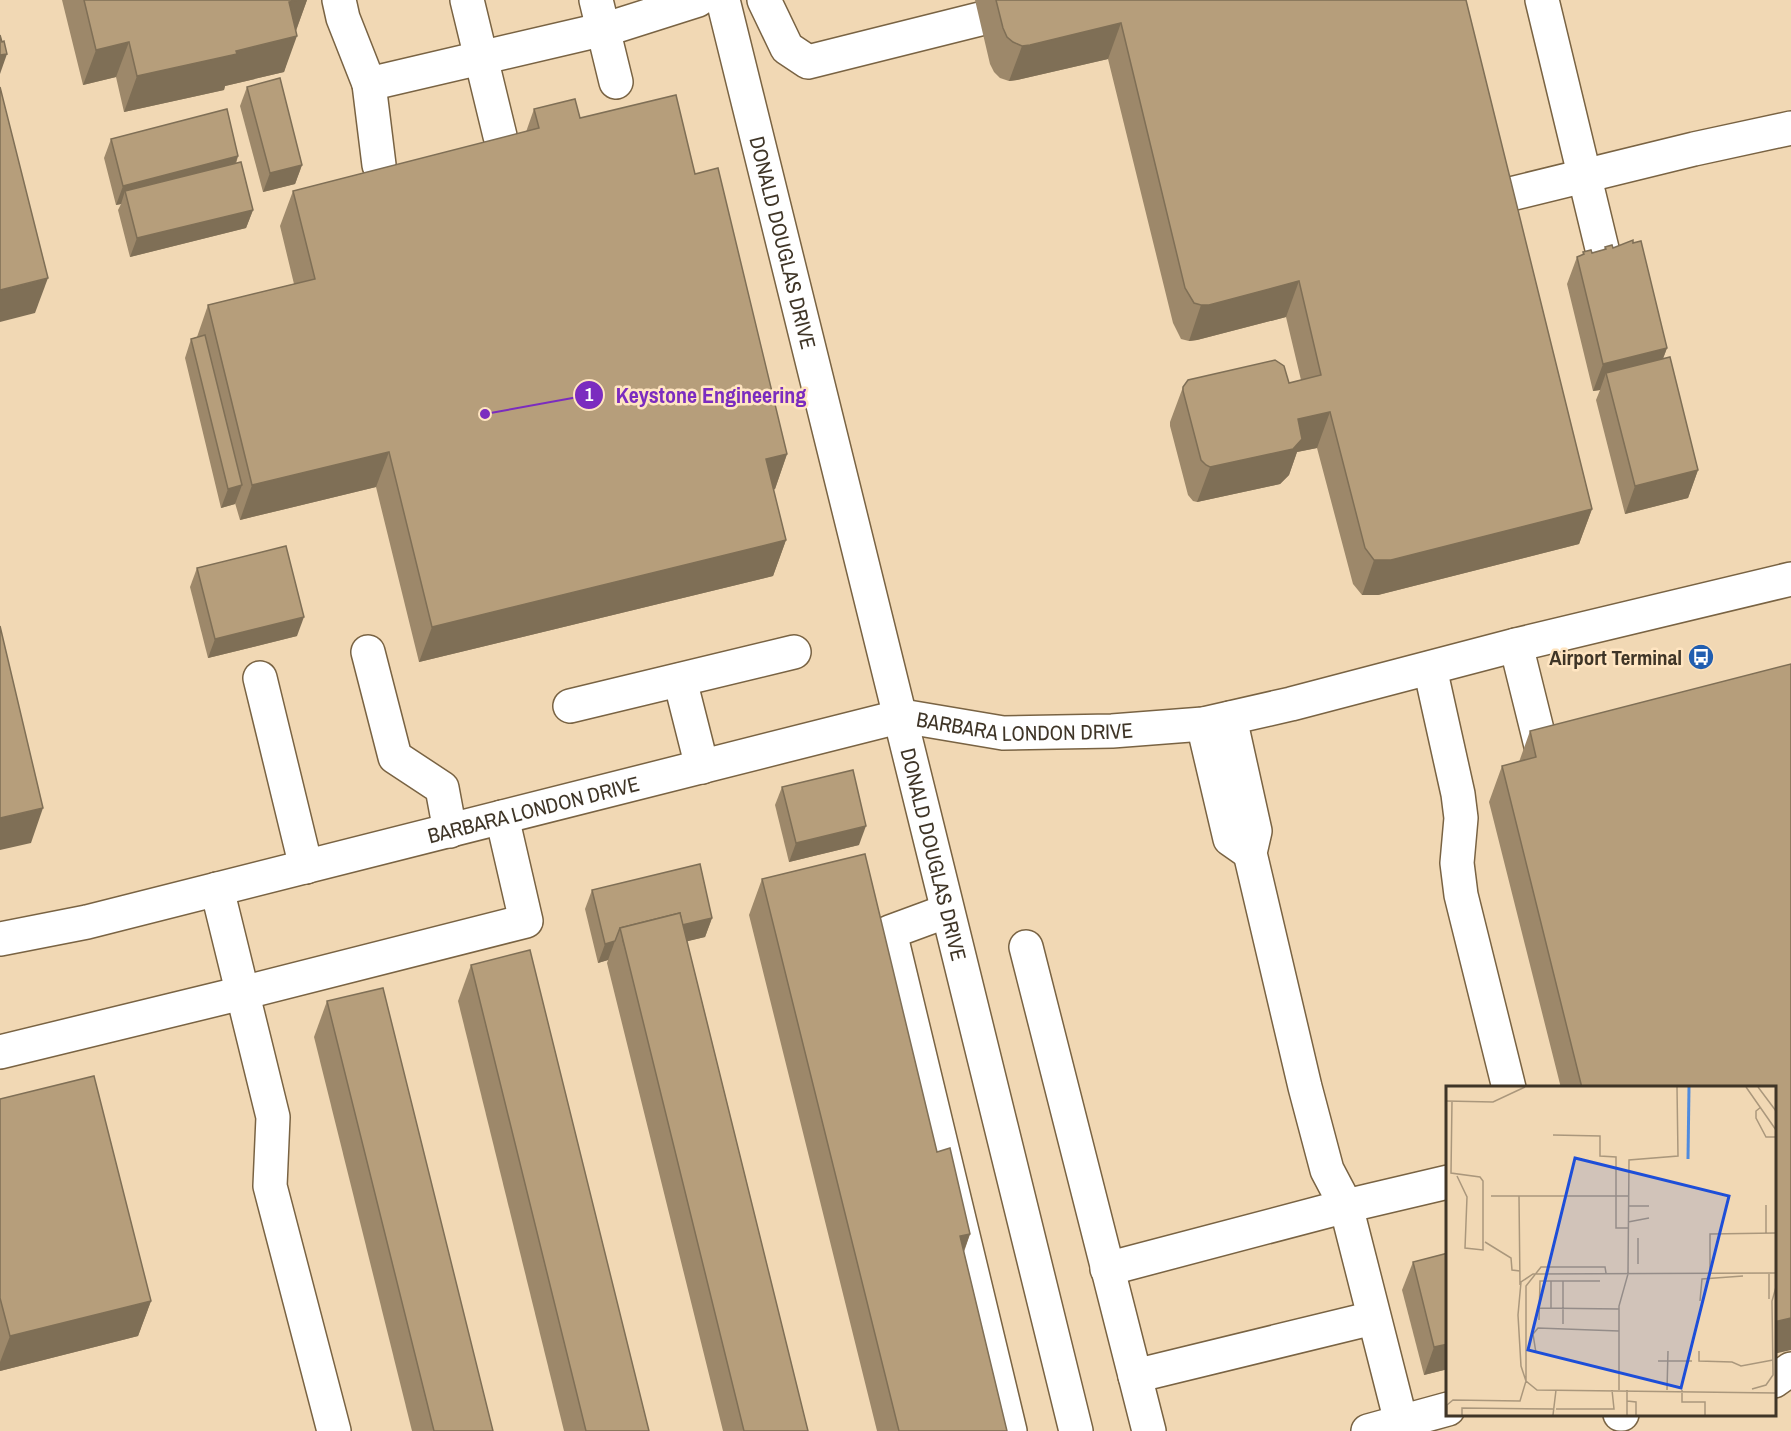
<svg xmlns="http://www.w3.org/2000/svg" width="1791" height="1431" font-family="'Archivo Narrow',sans-serif">
<style>
.lines{fill:none;stroke-linecap:round;stroke-linejoin:round}
.minor-casing{stroke:#796343;stroke-width:36}
.minor{stroke:#fff;stroke-width:33}
.wall{fill:#9d886a}
.shaded-wall{fill:#7f6f56}
.building{fill:#b69e7b;stroke:#7f6f56;stroke-width:1.5}
.labels{text-anchor:middle;dominant-baseline:central;stroke-width:5;stroke-linejoin:round;paint-order:stroke}
.street-label{font-size:21px;fill:#3f3527;stroke:#ffe5c1}
.poi-label{font-size:21px;font-weight:bold;fill:#3f3527;stroke:#ffe5c1;text-anchor:end}
.inset-river{fill:none;stroke:#4f8bde;stroke-width:3}
.inset-road{fill:none;stroke:#aa977c;stroke-width:1.5}
.view{fill:#1d4ed8;fill-opacity:0.15;stroke:#1d4ed8;stroke-width:3}
.inset-edge{fill:none;stroke:#3f3527;stroke-width:3}
.leader{fill:none;stroke:#7b2cbf;stroke-width:2}
.callout-dot{fill:#7b2cbf;stroke:#ffe5c1;stroke-width:2}
.mark-label{font-size:18px;text-anchor:middle;font-weight:bold;fill:#fff}
.callout-label{font-size:22px;text-anchor:middle;font-weight:bold;fill:#7b2cbf;stroke:#ffe5c1;stroke-width:5;stroke-linejoin:round;paint-order:stroke}
</style>
<rect width="100%" height="100%" fill="#f1d8b4"/>
<g class="lines">
<g class="minor-casing">
<g id="minor">
<polyline points="339,0 343,18 369,84 613,27 698,0"/>
<polyline points="467,0 500,136"/>
<polyline points="596,0 616,82"/>
<path id="s1" d="M723,0C842,477 958,954 1076,1431"/>
<polyline points="764,0 787,48 808,62 980,19"/>
<polyline points="1542,0 1605,261"/>
<polyline points="369,84 379,165"/>
<polyline points="1494,198 1694,149 1791,128"/>
<polyline points="1516,645 1544,758"/>
<polyline points="368,652 395,757 442,788 450,831"/>
<polyline points="1430,668 1458,794 1461,818 1457,863 1461,895 1509,1088"/>
<polyline points="260,678 306,867"/>
<polyline points="680,680 702,767"/>
<polyline points="570,706 794,652"/>
<polyline points="1230,718 1255,831 1250,853 1305,1087 1327,1170 1346,1206 1401,1422"/>
<polyline points="1203,724 1230,839 1250,853"/>
<polyline points="217,889 273,1117 270,1186 334,1431"/>
<polyline points="947,911 890,932 1010,1431"/>
<path id="s2" d="M0,939L87,922L902,716L1003,733L1112,731L1203,724L1291,704L1516,645L1791,579"/>
<polyline points="1026,947 1149,1431"/>
<polyline points="0,1052 242,993 526,921 502,817"/>
<polyline points="1107,1269 1346,1206 1448,1182"/>
<polyline points="1135,1376 1373,1318"/>
<polyline points="1774,1381 1791,1369"/>
<polyline points="1620,1414 1622,1414"/>
<polyline points="1368,1431 1448,1409"/>
</g>
</g>
<use href="#minor" class="minor"/>
</g>
<g class="wall">
<polygon points="62,0 307,0 296,31 284,72 225,86 224,90 124,112 116,77 83,85"/>
<polygon points="975,0 1466,0 1592,509 1579,544 1378,595 1362,595 1353,584 1317,448 1297,452 1289,475 1280,484 1197,502 1193,501 1188,495 1170,426 1170,422 1183,387 1289,383 1301,380 1286,317 1197,340 1189,341 1181,339 1173,323 1108,59 1017,80 1009,81 1000,78 994,72 990,64"/>
<polygon points="247,87 302,165 295,184 263,192 240,106"/>
<polygon points="534,109 580,118 695,174 787,454 775,489 773,490 786,540 773,576 419,662 376,487 240,520 235,503 235,504 221,508 185,358 191,339 197,337 208,305 294,284 280,226 293,191 526,132"/>
<polygon points="111,139 238,156 236,164 253,210 246,228 130,257 118,210 121,204 116,205 104,158"/>
<polygon points="1605,247 1613,248 1667,348 1663,359 1698,470 1688,498 1625,514 1596,400 1600,390 1593,391 1567,284 1577,257 1582,255 1583,252 1592,253 1604,250"/>
<polygon points="197,568 297,636 208,658 190,587"/>
<polygon points="1530,731 1774,1088 1561,1088 1489,802 1502,766 1519,762"/>
<polygon points="782,787 859,845 789,862 775,805"/>
<polygon points="762,879 937,1152 970,1234 964,1252 1007,1431 877,1431 749,915"/>
<polygon points="592,890 712,918 705,937 687,941 808,1431 723,1431 607,963 608,960 598,963 585,909"/>
<polygon points="471,965 649,1431 564,1431 458,1001"/>
<polygon points="327,1001 493,1431 412,1431 314,1037"/>
<polygon points="0,1099 151,1301 138,1336 0,1371"/>
<polygon points="1448,1253 1448,1369 1424,1375 1402,1290 1413,1262"/>
</g>
<g class="shaded-wall">
<polygon points="298,0 307,0 295,33 289,2"/>
<polygon points="1121,23 1108,59 1017,80 1009,81 1022,46"/>
<polygon points="297,36 284,72 225,86 224,90 124,112 137,76"/>
<polygon points="129,42 116,77 83,85 96,50"/>
<polygon points="7,54 0,74 0,55"/>
<polygon points="238,156 231,175 125,191 121,204 116,205 123,186"/>
<polygon points="302,165 295,184 263,192 270,173"/>
<polygon points="253,210 246,228 130,257 137,238"/>
<polygon points="48,278 35,313 0,322 0,290"/>
<polygon points="1299,281 1286,317 1197,340 1189,341 1201,305"/>
<polygon points="1667,348 1656,376 1606,373 1600,390 1593,391 1603,364"/>
<polygon points="1330,412 1317,448 1297,452 1289,475 1280,484 1197,502 1210,467 1298,419"/>
<polygon points="389,452 376,487 240,520 252,485"/>
<polygon points="787,454 775,489 753,495 766,459"/>
<polygon points="1698,470 1688,498 1625,514 1635,486"/>
<polygon points="242,485 235,504 221,508 228,489"/>
<polygon points="1592,509 1579,544 1378,595 1362,595 1374,560"/>
<polygon points="786,540 773,576 419,662 432,627"/>
<polygon points="304,617 297,636 208,658 215,639"/>
<polygon points="43,808 31,843 0,850 0,818"/>
<polygon points="866,826 859,845 789,862 796,843"/>
<polygon points="712,918 705,937 627,956 622,940"/>
<polygon points="615,941 608,960 598,963 605,944"/>
<polygon points="970,1234 957,1269 960,1236"/>
<polygon points="151,1301 138,1336 0,1371 0,1362 10,1336"/>
<polygon points="1791,1318 1791,1350 1774,1354 1774,1322"/>
<polygon points="1448,1344 1448,1369 1424,1375 1434,1347"/>
</g>
<g class="building">
<polygon points="84,0 298,0 289,2 297,36 236,51 237,54 137,76 129,42 96,50"/>
<polygon points="996,0 1466,0 1592,509 1391,560 1374,560 1365,548 1330,412 1298,419 1302,439 1293,449 1210,467 1206,465 1201,460 1183,391 1183,387 1188,380 1275,360 1284,366 1289,383 1321,375 1299,281 1209,305 1201,305 1194,303 1185,288 1121,23 1030,45 1022,46 1013,42 1007,37 1003,28"/>
<polygon points="0,35 2,42 4,41 7,54 0,55"/>
<polygon points="280,78 302,165 270,173 247,87"/>
<polygon points="0,87 48,278 0,290"/>
<polygon points="676,95 695,174 718,168 787,454 766,459 786,540 432,627 389,452 252,485 208,305 315,279 293,191 539,128 534,109 575,99 580,118"/>
<polygon points="227,109 238,156 123,186 111,139"/>
<polygon points="241,162 253,210 137,238 125,191"/>
<polygon points="1633,240 1633,243 1641,241 1667,348 1603,364 1577,257 1584,254 1583,252 1591,250 1592,253 1606,249 1605,247 1612,245 1613,248"/>
<polygon points="205,335 242,485 228,489 191,339"/>
<polygon points="1670,357 1698,470 1635,486 1606,373"/>
<polygon points="286,546 304,617 215,639 197,568"/>
<polygon points="0,626 43,808 0,818"/>
<polygon points="1791,664 1791,1318 1774,1322 1774,1088 1582,1088 1502,766 1536,757 1530,731"/>
<polygon points="853,770 866,826 796,843 782,787"/>
<polygon points="865,854 937,1152 950,1148 970,1234 960,1236 1007,1431 899,1431 762,879"/>
<polygon points="700,864 712,918 682,925 680,913 620,928 615,941 605,944 592,890"/>
<polygon points="680,913 808,1431 744,1431 620,928"/>
<polygon points="530,950 649,1431 586,1431 471,965"/>
<polygon points="383,988 493,1431 434,1431 327,1001"/>
<polygon points="94,1076 151,1301 10,1336 0,1298 0,1099"/>
<polygon points="1448,1253 1448,1344 1434,1347 1413,1262"/>
</g>
<defs>
<g id="bus-disc" transform="scale(1.35)"><circle r="9.5" fill="#215eb0" stroke="#ffe5c1"/><path d="M-5-6H5V4H4V6H2V4H-2V6H-4V4H-5ZM-3.5-4V0h7V-4ZM-3.5 1.2v1.5H-2V1.2ZM2 1.2v1.5H3.5V1.2Z" fill="#fff"/></g>
</defs>
<g fill-rule="evenodd">
<use href="#bus-disc" x="1701" y="657"/>
</g>
<g class="labels">
<g class="street-label">
<text stroke="none"><textPath href="#s1" startOffset="250">DONALD DOUGLAS DRIVE</textPath></text>
<text stroke="none"><textPath href="#s2" startOffset="1053">BARBARA LONDON DRIVE</textPath></text>
<text stroke="none"><textPath href="#s2" startOffset="549">BARBARA LONDON DRIVE</textPath></text>
<text stroke="none"><textPath href="#s1" startOffset="880">DONALD DOUGLAS DRIVE</textPath></text>
</g>
<g class="poi-label">
<text x="1682" y="657">Airport Terminal</text>
</g>
</g>
<g transform="translate(1446 1086)">
<rect width="330" height="330" fill="#f1d8b4"/>
<path class="inset-river" d="M242,73L243,1"/>
<path class="inset-road" d="M300,1L330,44M312,1L330,25M0,15L47,16L79,1M6,15L5,87L34,91L37,95V164L19,162L21,111L11,90M315,21L310,25V32L320,51H330M107,49L154,50V70L170,71V142H182M45,110H182M73,110L74,199M320,119V147M182,120H203M182,136L203,132M39,156L65,172L66,184L74,185M192,178V152M323,187V213M330,187L87,188L75,196L72,229L75,280L80,295L91,304L330,307M264,188V148L330,147M117,195V238M254,215L256,193L297,190M93,222L173,223M105,222V195M93,234L94,195H154M253,265V275L286,276L295,280L327,274M90,267L87,248L92,242L173,245M212,275H246M306,303L320,299L327,289L326,215L330,201M173,304V220L182,188L183,74L232,70L231,1M221,304L222,265M236,304V316H259V329M181,315L190,316V329M110,323H168L166,304M1,329V319L7,314L74,315L80,295V200L95,181H159L160,187M16,329V322L107,323M107,329L110,304M181,329V304"/>
<path class="view" d="M129,72L283,110L235,302L82,264Z"/>
<rect width="330" height="330" class="inset-edge"/>
</g>
<path class="leader" d="M485 414L589 395"/>
<g class="callout-dot">
<circle cx="485" cy="414" r="6"/>
<circle cx="589" cy="395" r="15"/>
</g>
<g class="mark-label">
<text x="589" y="401">1</text>
</g>
<g class="callout-label">
<text x="711" y="403">Keystone Engineering</text>
</g>
</svg>
